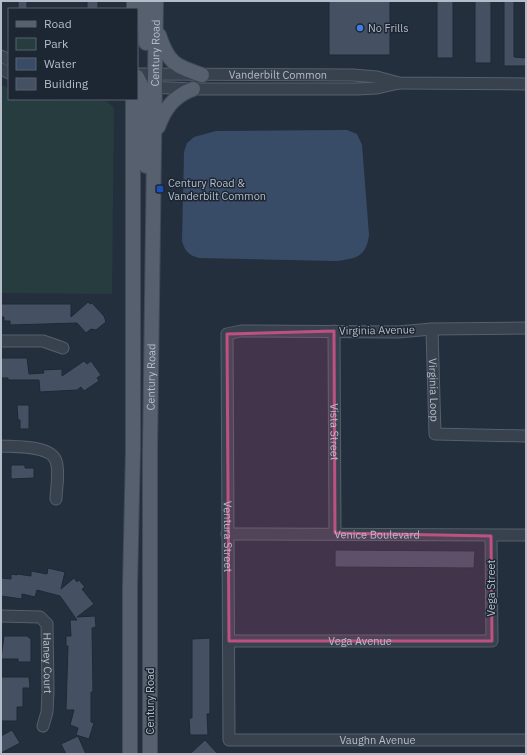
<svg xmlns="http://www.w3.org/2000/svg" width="527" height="755" font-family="'IBM Plex Sans',sans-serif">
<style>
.green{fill:#263c3f}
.water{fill:#394c67}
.building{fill:#455162;stroke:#1f2835}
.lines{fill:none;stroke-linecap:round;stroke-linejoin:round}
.minor-casing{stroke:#565f6c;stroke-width:13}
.major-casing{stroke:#414a57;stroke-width:16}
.minor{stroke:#38414e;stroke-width:11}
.major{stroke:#56606e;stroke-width:14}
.marked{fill:#bd5182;fill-opacity:0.2;stroke:#bd5182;stroke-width:3;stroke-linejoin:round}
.shop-dot{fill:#3f7fe0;stroke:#1d2633;stroke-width:1.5}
.transit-dot{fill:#1a4fb4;stroke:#1d2633;stroke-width:1.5}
.labels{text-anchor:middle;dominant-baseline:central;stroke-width:3;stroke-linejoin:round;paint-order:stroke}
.poi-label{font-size:11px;fill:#b4bcc9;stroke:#1d2633;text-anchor:start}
.street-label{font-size:11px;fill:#b4bcc9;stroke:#1d2633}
</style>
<rect width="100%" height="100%" fill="#242f3e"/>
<polygon class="green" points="1,85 9,88 9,99 106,101 114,108 112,294 1,293"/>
<path class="water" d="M347,130L357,134L362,145L369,235C366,257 357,258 337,261L199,258C189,255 185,252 182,241L184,152L187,143L194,137L216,131Z"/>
<g class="building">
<rect x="18" y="1" width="9" height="8"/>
<rect x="87" y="1" width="11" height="8"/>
<rect x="329" y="1" width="61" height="54"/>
<rect x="437" y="1" width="16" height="57"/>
<rect x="475" y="1" width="16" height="62"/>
<polygon points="504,1 514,1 514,57 526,58 526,66 504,66"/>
<polygon points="88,302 90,304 92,303 104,316 106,322 96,330 91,329 86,333 77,323 10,325 10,321 4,321 4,317 1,317 1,304 71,304 71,317"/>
<polygon points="1,358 27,358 29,374 44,373 43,370 62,369 62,376 84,361 87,364 91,361 101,375 97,378 99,381 84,391 81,387 77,390 40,392 39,380 8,380 8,378 1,378"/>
<polygon points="17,405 29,405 29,429 20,429 20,420 18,420"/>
<polygon points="11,465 25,465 25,468 34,468 34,478 11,479"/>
<polygon points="335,550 475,551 474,568 335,567"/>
<polygon points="48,568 65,572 61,589 74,578 77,582 79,580 85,587 82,589 94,604 77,617 95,616 96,627 92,628 93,692 91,692 91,722 94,723 89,739 76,735 78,728 70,725 74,710 66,710 68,646 66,646 66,636 71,636 70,620 77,620 60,596 37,590 35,597 22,594 22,599 1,596 1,578 11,579 11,574 17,575 17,574 31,576 31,571 47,574"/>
<polygon points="4,636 28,636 29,638 31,638 31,662 18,662 18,659 1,659"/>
<polygon points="210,638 210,714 207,714 208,735 190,735 189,718 192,718 192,639"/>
<polygon points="1,677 29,677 30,688 23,688 23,707 17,707 17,721 1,721"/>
<polygon points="12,730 20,743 1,753 1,736"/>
<polygon points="78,736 86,754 66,754 61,744"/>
<polygon points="205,740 218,754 190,754"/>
</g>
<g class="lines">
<g class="minor-casing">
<g id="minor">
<polyline points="1,56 9,60"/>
<polyline points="1,69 9,73"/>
<path id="s1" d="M137,74L353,75L377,77L399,83L526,84"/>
<polyline points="147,87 193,89 357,89 377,88 399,83"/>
<path id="s2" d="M526,328L432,329L398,332L241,331L227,334L229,740H526"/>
<path id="s3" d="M432,329L435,434L526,436"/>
<path id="s4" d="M334,331L335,533"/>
<polyline points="1,341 43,341 63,348"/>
<path d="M1,446C15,447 51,445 56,461C60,472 56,489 56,499"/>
<path id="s5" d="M227,534L526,535"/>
<path id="s6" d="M1,616L40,617L47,624L48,692L47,712L43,726"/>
<path id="s7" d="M229,641H492L491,536"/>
</g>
</g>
<g class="major-casing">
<g id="major">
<polyline points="144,1 146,43"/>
<polyline points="134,9 134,1"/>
<path d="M159,35C168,63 175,66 202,75"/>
<polyline points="137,77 142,87 146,166"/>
<path d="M158,127C165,108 174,96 193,89"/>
<polyline points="130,754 130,586 133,450 133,99"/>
<path id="s8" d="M150,754V449L156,1"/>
</g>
</g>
<use href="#minor" class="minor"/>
<use href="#major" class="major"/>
</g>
<path class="marked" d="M334,331L335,533L491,536L492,641H229L227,334Z"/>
<circle class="shop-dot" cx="360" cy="28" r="4"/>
<rect class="transit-dot" x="156" y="185" width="8" height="8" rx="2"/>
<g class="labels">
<g class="poi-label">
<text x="368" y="28">No Frills</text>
<text x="168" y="183">Century Road &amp;<tspan x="168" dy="13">Vanderbilt Common</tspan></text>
</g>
<g class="street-label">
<text stroke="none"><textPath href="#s8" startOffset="701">Century Road</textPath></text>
<text stroke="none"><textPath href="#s1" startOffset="141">Vanderbilt Common</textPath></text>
<text transform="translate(377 330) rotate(-1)">Virginia Avenue</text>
<text stroke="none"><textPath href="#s8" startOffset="377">Century Road</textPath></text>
<text stroke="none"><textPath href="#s3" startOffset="61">Virginia Loop</textPath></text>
<text stroke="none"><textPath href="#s4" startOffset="101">Vista Street</textPath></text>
<text stroke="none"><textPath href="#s5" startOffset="150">Venice Boulevard</textPath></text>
<text stroke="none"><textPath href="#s2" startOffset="502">Ventura Street</textPath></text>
<text transform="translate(491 588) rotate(-90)">Vega Street</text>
<text stroke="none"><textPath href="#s7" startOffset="131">Vega Avenue</textPath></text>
<text stroke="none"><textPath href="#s6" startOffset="88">Haney Court</textPath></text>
<text transform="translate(150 701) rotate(-90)">Century Road</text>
<text stroke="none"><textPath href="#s2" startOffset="854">Vaughn Avenue</textPath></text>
</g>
</g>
<rect width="527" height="755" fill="none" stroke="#b4bcc9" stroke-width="4"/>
<rect x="8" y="8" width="130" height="92" fill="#1d2633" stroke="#59626f"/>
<rect x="16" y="21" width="20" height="6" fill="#56606e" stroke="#59626f"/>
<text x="44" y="28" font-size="12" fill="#b4bcc9">Road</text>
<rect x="16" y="38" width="20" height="12" fill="#263c3f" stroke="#59626f"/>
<text x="44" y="48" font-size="12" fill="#b4bcc9">Park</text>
<rect x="16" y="58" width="20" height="12" fill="#394c67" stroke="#59626f"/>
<text x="44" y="68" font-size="12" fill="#b4bcc9">Water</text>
<rect x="16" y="78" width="20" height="12" fill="#455162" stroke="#59626f"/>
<text x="44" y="88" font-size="12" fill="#b4bcc9">Building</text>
</svg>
